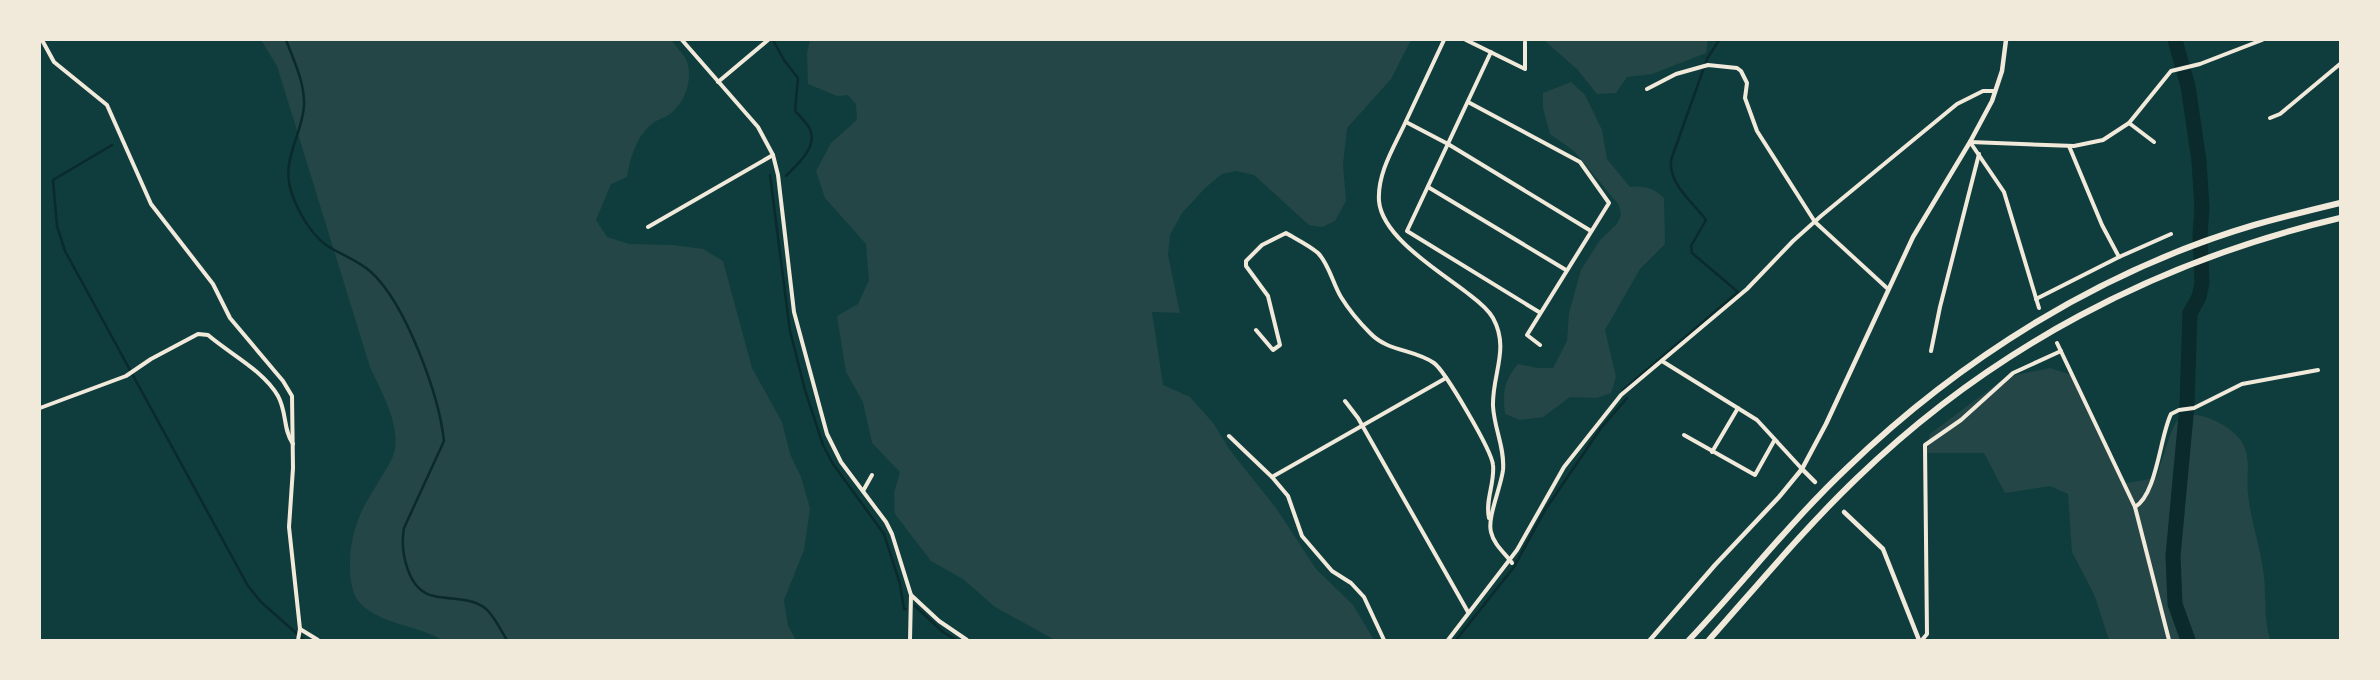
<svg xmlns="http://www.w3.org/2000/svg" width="2380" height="680" font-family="'Roboto Condensed',sans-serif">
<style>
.green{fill:#244646}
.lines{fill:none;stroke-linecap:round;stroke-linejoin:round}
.stream{stroke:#0a2a2b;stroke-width:2.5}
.river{stroke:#0a2a2b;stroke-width:15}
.minor{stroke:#f1e9da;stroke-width:4}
.tertiary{stroke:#f1e9da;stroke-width:4.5}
.motorway{stroke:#f1e9da;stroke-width:6}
</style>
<rect width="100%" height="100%" fill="#0f3d3e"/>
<g class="green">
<path d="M261,40H671C676,47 684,54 687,62C693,80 685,102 670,114C665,118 658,119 653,123C637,135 630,158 627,177L611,184L596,220L607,237L629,244L673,245L703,249L723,261L752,368L782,422L790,454L801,477L810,508L804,550L784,600L788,626L796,640H442C418,625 381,625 360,603C353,596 350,580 350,571C349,537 358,514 376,486C382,475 393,461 395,449C399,421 381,391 370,367L277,66Z"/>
<polygon points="810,40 1411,40 1391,79 1347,128 1343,165 1346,201 1335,221 1322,227 1309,225 1254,175 1236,171 1222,174 1206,187 1182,213 1170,235 1168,255 1180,313 1152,312 1163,385 1190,397 1214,424 1229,449 1276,508 1316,569 1353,605 1374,640 1055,640 995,607 963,579 931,561 895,514 894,493 900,472 872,443 863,402 846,372 837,316 858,304 869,280 866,244 825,198 816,171 831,143 857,120 856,104 848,95 837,96 808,84 807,53"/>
<polygon points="1544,40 1708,40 1706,53 1652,74 1627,77 1616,93 1597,94 1577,69"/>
<path d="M1571,82L1585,95L1602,130L1607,159L1630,187C1645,186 1652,187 1664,198L1665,244L1640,269L1605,330L1616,377L1611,393L1597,398L1570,397L1543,417L1520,420L1505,414C1503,391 1503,382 1518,364L1537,368H1553L1567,341L1569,313L1581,270L1600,240L1617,224L1621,215L1619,205L1574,151L1550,134L1543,108V93Z"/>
<path d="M2050,368L2074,376L2107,448L2121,484L2156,478C2161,465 2170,430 2177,421C2184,412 2196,414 2205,417C2219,421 2238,432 2244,446C2251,462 2246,477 2248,494C2251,522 2261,549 2264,576C2266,598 2264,619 2270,640H2109L2094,594L2072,552L2068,494L2050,486L2005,493L1984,453H1926L1930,434L2006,377Z"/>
</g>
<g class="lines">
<g class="stream">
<path d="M286,40C294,61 305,83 304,106C302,135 281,160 291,191C297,210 310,233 326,245C341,255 358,260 371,272C406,304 439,395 444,441L404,528C400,550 407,591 434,596C450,600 471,597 485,608C494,615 501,631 507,640"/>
<path d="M773,40L784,60L798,78L795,111C800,116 807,123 810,129C818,148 797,164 786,176"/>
<polyline points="112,145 53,180 57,226 65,251 248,586 261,602 304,640"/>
<polyline points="770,175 790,331 805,390 823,445 833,464 884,534 900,584 904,609 906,609"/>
<path d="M1623,390L1738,292L1692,253L1691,246L1706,220C1692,201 1669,185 1671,160L1707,59L1719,40"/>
<polyline points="915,606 943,632 956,640"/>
<polyline points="1456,640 1514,567 1545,510 1601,428 1627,398"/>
</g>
<polyline class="river" points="2175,40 2188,86 2199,161 2202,208 2200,235 2202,283 2199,297 2190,313 2187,405 2173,556 2175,604 2188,640"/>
<g class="minor">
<polyline points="42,40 54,62 107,105 151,204 213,284 230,318 283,381 292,396 293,468 289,527 300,629 298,640"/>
<polyline points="682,40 758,127 773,155 778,175 794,312 827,434 841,462 886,522 892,534 911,595 910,640"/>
<path d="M1444,40C1432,66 1419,93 1407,119C1396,144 1377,172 1379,201C1382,237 1439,271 1466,292C1475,299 1487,307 1493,318C1510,349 1492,374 1493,406C1494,428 1505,448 1503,470C1501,487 1487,518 1491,532C1494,545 1505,553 1512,563"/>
<polyline points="1466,40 1525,69 1525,42"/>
<polyline points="1491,52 1407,231 1539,312"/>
<polyline points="718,82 768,40"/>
<polyline points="1647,89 1676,74 1708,65 1737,68 1741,71 1747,83 1745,98 1757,131 1815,222 1888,289"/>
<polyline points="1468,102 1580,162 1609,203 1527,335 1540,345"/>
<polyline points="2270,118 2280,114 2340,64"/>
<polyline points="1406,122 1448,144 1591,231"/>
<polyline points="2129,123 2154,142"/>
<polyline points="1970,142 2074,146 2103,140 2129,123 2171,71 2200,64 2262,40"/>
<polyline points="1970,142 2004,192 2039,308"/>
<polyline points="2069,146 2102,225 2119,257"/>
<polyline points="1428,187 1566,270"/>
<polyline points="648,227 773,155"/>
<polyline points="2036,299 2119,257 2171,234"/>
<path d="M1256,330L1273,350L1280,345L1268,296L1246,266V261L1262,245L1286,233C1296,239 1309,245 1318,253C1329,264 1333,284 1341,297C1349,310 1359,322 1370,333C1388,352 1414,349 1434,363C1445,371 1492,451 1493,465C1495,483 1485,500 1489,518"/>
<polyline points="2057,343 2135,507 2169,640"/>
<polyline points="1931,351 1940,307 1979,154"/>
<polyline points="1662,361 1757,420 1802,469"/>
<polyline points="1345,401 1358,418 1468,612"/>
<path d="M40,408L126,376L151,359L198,334L208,335C230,354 264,371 278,396C287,412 283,430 293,444"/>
<polyline points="1684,435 1755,475 1774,441"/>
<polyline points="1229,436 1272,477 1288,496 1302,536 1332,571 1351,583 1364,597 1384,640"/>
<polyline points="1712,452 1738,408"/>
<polyline points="1272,477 1446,378"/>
<polyline points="863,491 872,475"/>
<path d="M2135,507C2157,494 2160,436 2171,414L2179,410L2194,408L2242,384L2318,370"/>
<polyline points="911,595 939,621 967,640"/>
<polyline points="300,629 318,640"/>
<polyline points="1448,640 1517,550 1564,467 1621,395 1747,289 1793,241 1821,216 1957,104 1983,91 1995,91"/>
<polyline points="1922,640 1927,634 1925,445 1961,420 2013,373 2061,351"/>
</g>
<g class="tertiary">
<polyline points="1802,469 1815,482"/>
<polyline points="1844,512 1883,549 1919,640"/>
<polyline points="1650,640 1715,565 1779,497 1802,469 1826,424 1913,237 1970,142 1992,101 2002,71 2006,40"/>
</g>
<g class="motorway">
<path d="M1689,640C1743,583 1790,522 1847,468C1961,358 2102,270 2254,225C2283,217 2311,210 2340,203"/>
<path d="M1709,640C1757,586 1804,529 1856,479C1991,348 2157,261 2340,218"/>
</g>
</g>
<rect width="2380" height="680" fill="none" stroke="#f1e9da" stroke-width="82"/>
</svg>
